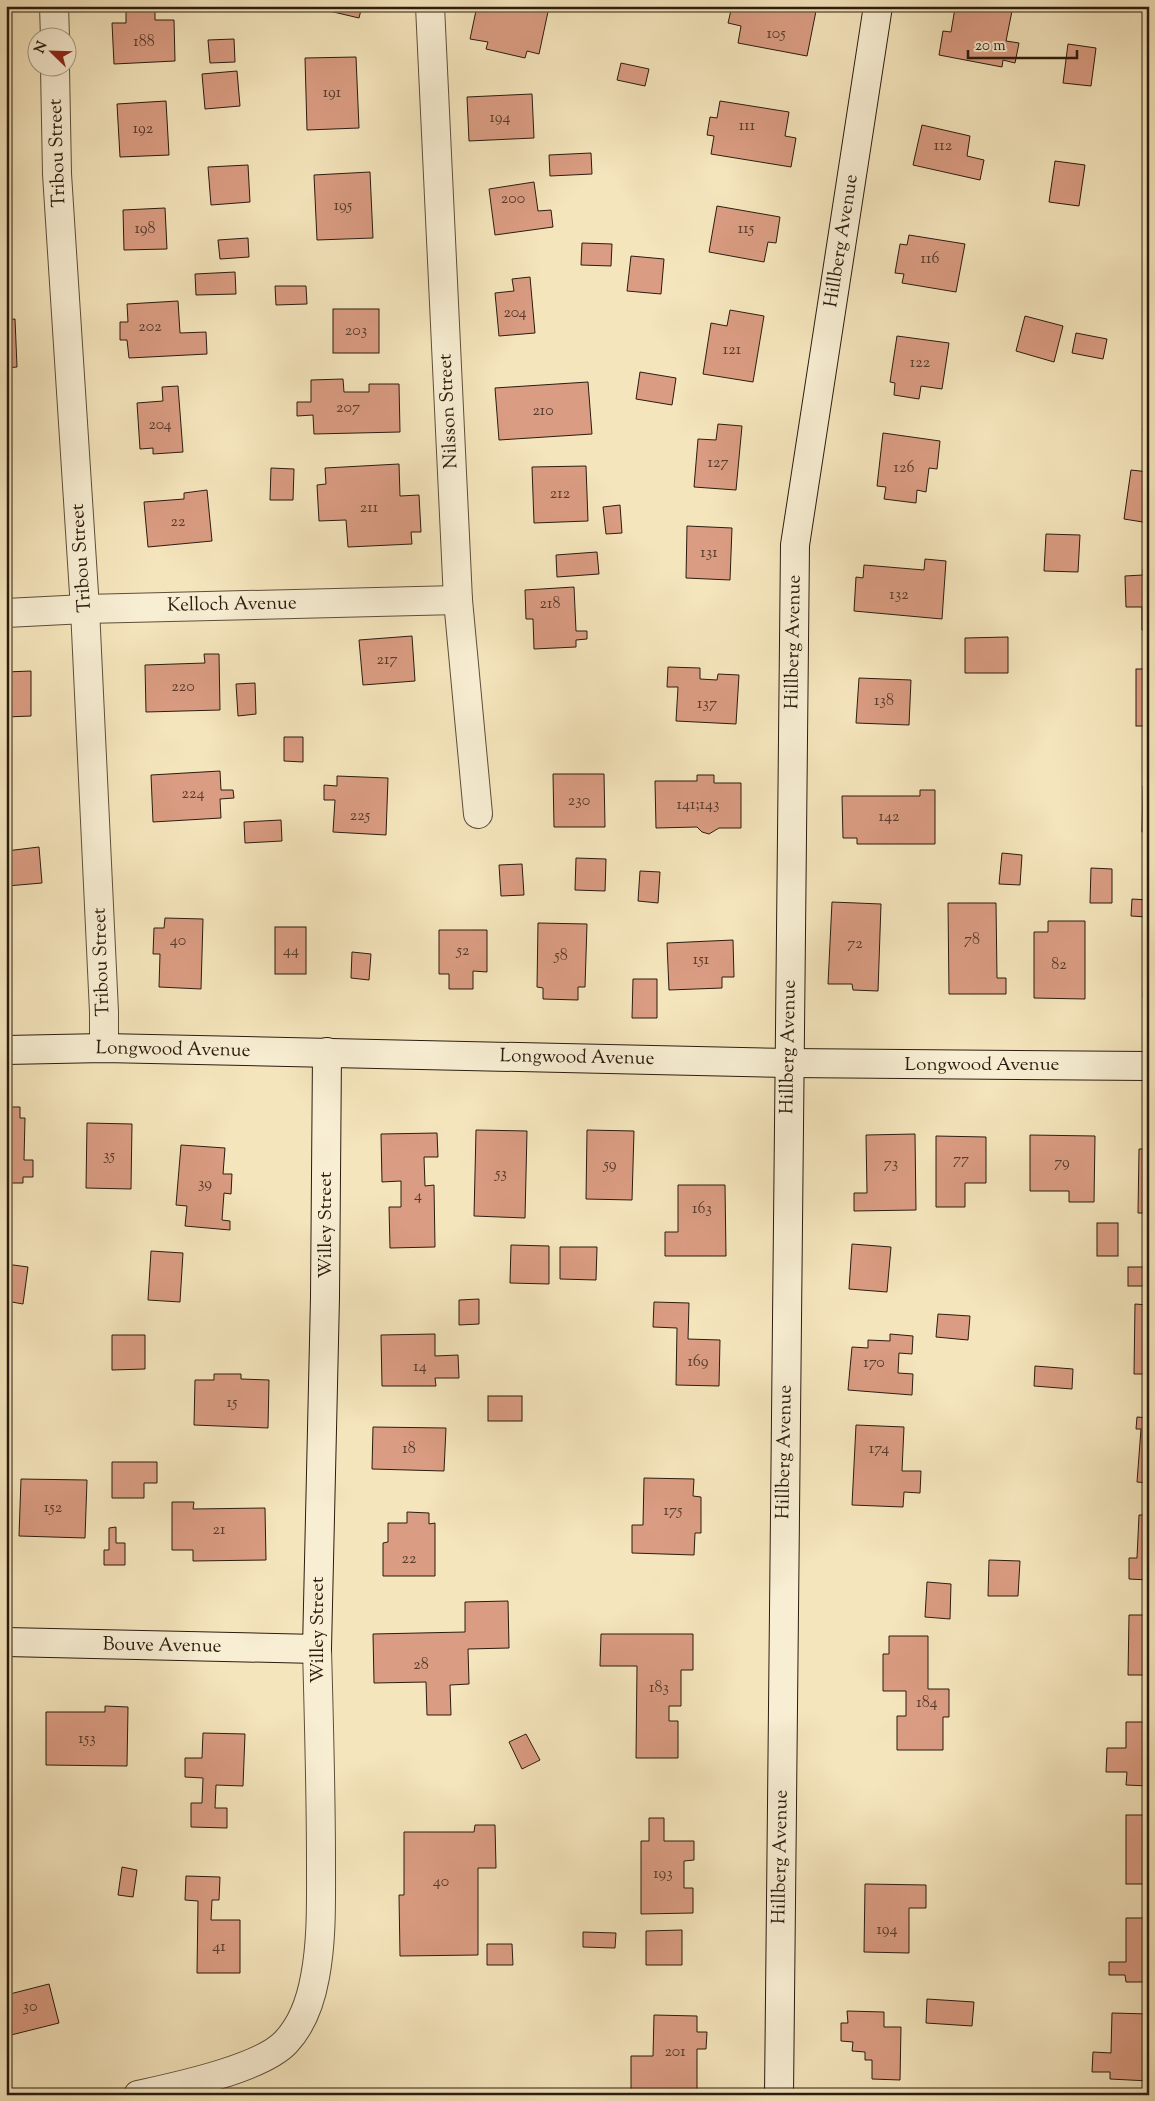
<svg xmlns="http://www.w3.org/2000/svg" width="1155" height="2101" font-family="'Sorts Mill Goudy',serif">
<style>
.building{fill:#da9c82;stroke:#2b1c0f}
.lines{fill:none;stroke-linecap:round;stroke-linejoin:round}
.street-casing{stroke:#5e4e3a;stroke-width:30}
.secondary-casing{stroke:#2b1c0f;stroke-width:30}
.street{stroke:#f8eed3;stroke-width:28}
.secondary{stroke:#f8eed3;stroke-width:28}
.labels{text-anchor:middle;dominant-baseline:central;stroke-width:4;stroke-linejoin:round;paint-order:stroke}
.number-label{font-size:16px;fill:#573c2c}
.street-label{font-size:19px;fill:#2b1c0f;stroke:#f8eed3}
</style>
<rect width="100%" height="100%" fill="#f5e5bc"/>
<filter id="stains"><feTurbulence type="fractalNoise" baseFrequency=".004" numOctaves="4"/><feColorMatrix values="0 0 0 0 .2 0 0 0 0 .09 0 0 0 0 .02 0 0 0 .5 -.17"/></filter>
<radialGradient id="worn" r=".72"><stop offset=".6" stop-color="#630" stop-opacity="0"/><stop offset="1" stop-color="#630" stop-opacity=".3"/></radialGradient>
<g class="building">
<polygon points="308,6 362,6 359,18"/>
<polygon points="477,6 549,7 539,54 527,51 525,58 486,49 488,42 470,39"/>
<polygon points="732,6 817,6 807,56 738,43 741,26 728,23"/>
<polygon points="945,6 1013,6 1006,41 1019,43 1015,63 1003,60 1002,67 939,55 943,31 951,32 955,8"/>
<polygon points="155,9 155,20 174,20 175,61 114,64 112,23 126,23 126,10"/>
<polygon points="234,39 235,62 210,63 208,40"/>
<polygon points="1068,44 1096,48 1091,86 1063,83"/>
<polygon points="356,57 359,128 307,130 305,58"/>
<polygon points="621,63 649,69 645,86 617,80"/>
<polygon points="237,71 240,106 205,109 202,74"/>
<polygon points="532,94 534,138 469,141 467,97"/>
<polygon points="166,101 169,155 120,157 117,104"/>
<polygon points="720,101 789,112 785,136 796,138 791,167 711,154 714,136 707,135 710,117 717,118"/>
<polygon points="922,125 970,136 967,156 984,160 980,180 913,165"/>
<polygon points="591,153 592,174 550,176 549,155"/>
<polygon points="1055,161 1085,165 1079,206 1049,202"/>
<polygon points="248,165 250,202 211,205 208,167"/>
<polygon points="370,172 373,238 317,240 314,175"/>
<polygon points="534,182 538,211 551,210 553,227 495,235 489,189"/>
<polygon points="717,206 780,217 776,243 768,242 764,262 709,252"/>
<polygon points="165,208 167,249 124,250 123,210"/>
<polygon points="909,235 965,244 956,292 902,283 904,274 895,273 900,244 907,245"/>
<polygon points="248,238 249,257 220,259 218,240"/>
<polygon points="582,243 612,244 611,266 581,265"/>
<polygon points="631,256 664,259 661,294 627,291"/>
<polygon points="235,272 236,294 196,295 195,274"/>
<polygon points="530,277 535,333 499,336 495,293 514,291 512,279"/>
<polygon points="275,286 306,286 307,304 276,305"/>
<polygon points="178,301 180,333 206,332 207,354 129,358 127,340 120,340 120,322 128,322 127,304"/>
<rect x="333" y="309" width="46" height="44"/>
<polygon points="730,310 764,316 753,382 703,374 711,323 727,326"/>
<polygon points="1025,316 1063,326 1054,362 1016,351"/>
<polygon points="15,319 17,367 6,368 6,320"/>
<polygon points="1076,333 1107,339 1103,359 1072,353"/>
<polygon points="897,336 949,343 942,389 921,386 919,399 894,395 895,383 890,382"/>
<polygon points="640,372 676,378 672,405 636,399"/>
<polygon points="343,379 344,392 369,392 369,384 399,384 400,432 314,434 313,415 297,416 297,402 311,402 311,380"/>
<polygon points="588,382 592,434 499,440 495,388"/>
<polygon points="178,386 183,452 153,454 153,448 140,449 137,403 163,401 162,387"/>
<polygon points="1149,397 1149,432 1143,431"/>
<polygon points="718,424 742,426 736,490 694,487 698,439 716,440"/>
<polygon points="883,433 940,441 937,469 929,468 926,492 917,490 916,503 884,499 886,487 877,486"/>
<polygon points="399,464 400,496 419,495 421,532 411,532 412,544 348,547 346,520 319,521 317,485 326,484 325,468"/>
<polygon points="586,466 588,521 534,523 532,467"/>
<polygon points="271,468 294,469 293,500 270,500"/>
<polygon points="1131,470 1149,472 1149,523 1124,519"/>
<polygon points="207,490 212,541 148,547 144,502 184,499 184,493"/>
<polygon points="620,505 622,533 606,534 603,507"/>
<polygon points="687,526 732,528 730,580 686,578"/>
<polygon points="1046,534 1080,535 1078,572 1044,571"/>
<polygon points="597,552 599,574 557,577 556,555"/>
<polygon points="925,559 946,561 942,619 854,611 856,577 863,578 864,565 924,570"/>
<polygon points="1143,569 1149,569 1149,630 1142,630 1142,607 1126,607 1125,576 1143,575"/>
<polygon points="574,587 576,631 587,631 587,639 576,640 576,647 534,649 533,619 526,619 525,590"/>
<polygon points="412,636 415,681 363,685 359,640"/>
<polygon points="1008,637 1008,673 965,673 965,638"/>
<polygon points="204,654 219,654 220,710 146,712 145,665 205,663"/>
<polygon points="668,667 700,668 700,679 717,680 718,674 739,675 736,724 676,721 678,687 667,687"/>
<rect x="1136" y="669" width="13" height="57"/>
<polygon points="31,671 31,716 6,717 6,672"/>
<polygon points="859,678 911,680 909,725 856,723"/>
<polygon points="255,683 256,714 238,716 236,684"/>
<polygon points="284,737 303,737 303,762 284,761"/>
<polygon points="220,771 221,790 233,790 234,798 220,799 221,818 153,822 151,775"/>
<polygon points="553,774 604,774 605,827 554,827"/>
<polygon points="697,775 714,775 714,783 741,783 741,828 719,828 709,834 702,832 697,827 656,828 655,781 697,781"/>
<polygon points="337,776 388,778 386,835 333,832 335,800 324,800 324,785 337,786"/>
<polygon points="1143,786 1149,786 1149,832 1142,832"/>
<polygon points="920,790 935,790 935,844 857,844 857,838 843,838 842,796 920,796"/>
<polygon points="281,820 282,841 245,843 244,822"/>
<polygon points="39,847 42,883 7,886 6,851"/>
<polygon points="1002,853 1022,855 1020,885 999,884"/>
<polygon points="576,858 606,859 605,891 575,890"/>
<polygon points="522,864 524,895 501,896 499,865"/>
<polygon points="1091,868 1112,869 1112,903 1090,903"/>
<polygon points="640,871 660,872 658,903 638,901"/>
<polygon points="1132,899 1149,900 1149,997 1143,997 1147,917 1131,916"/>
<polygon points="832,902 881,904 878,991 853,990 852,984 828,984"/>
<polygon points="948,903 996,903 997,978 1006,978 1006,994 949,994"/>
<polygon points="165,918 203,919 201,989 159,987 160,954 153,954 154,928 164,928"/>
<polygon points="1048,921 1085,921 1085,999 1034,998 1034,932 1048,932"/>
<polygon points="538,923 587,924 585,987 578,987 578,1000 543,999 543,988 537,987"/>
<rect x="275" y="927" width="31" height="47"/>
<polygon points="439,930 487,930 487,972 473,971 473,989 449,989 449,974 439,974"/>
<polygon points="733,940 734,977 722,977 722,988 669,990 667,943"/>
<polygon points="352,952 371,954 369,980 351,978"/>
<polygon points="633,979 657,979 657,1018 632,1018"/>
<polygon points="6,1107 20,1107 20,1118 25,1118 24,1160 33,1160 33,1177 23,1177 23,1183 6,1183"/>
<polygon points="87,1123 132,1124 131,1189 86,1188"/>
<polygon points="476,1130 527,1131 525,1218 474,1216"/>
<polygon points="587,1130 634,1131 632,1200 586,1199"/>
<polygon points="437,1133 438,1157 424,1157 425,1186 434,1185 435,1247 390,1248 389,1207 401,1207 401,1181 382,1182 381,1134"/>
<polygon points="915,1134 916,1210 854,1211 854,1193 867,1193 866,1135"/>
<polygon points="1030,1135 1095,1136 1094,1202 1069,1202 1069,1191 1030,1191"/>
<polygon points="936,1136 986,1137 986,1183 965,1183 965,1207 936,1207"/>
<polygon points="181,1145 225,1148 223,1174 232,1174 231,1194 224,1193 222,1220 230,1221 230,1230 185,1226 187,1206 176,1205"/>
<polygon points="1139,1149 1149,1149 1149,1213 1138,1213"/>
<polygon points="678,1185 725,1185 726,1256 665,1256 665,1232 678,1232"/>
<rect x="1097" y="1223" width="21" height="33"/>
<polygon points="852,1244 891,1247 887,1292 849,1289"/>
<polygon points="511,1245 549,1246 549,1284 510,1283"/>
<polygon points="560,1247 597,1247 596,1280 560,1279"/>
<polygon points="151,1251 183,1253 180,1302 148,1300"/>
<polygon points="6,1264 28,1267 23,1304 6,1301"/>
<rect x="1128" y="1267" width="21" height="19"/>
<polygon points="479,1299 479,1324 459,1325 459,1300"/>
<polygon points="654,1302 689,1303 688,1339 720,1340 719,1386 676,1385 677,1328 653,1327"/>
<polygon points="1135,1304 1149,1305 1149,1374 1134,1374"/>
<polygon points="938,1314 970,1316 968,1340 936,1337"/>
<polygon points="435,1334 435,1356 458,1355 459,1378 435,1378 436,1386 382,1386 381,1335"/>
<polygon points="890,1334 913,1336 912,1354 899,1353 898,1373 913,1374 912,1395 848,1390 852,1347 868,1348 868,1340 890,1341"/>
<polygon points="112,1335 145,1335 145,1369 112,1370"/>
<polygon points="1035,1366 1073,1369 1072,1389 1034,1386"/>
<polygon points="214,1374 241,1374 241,1379 269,1380 268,1428 194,1425 195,1380 214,1380"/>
<rect x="488" y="1396" width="34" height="25"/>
<polygon points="1137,1417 1149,1418 1149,1483 1137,1482 1141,1429 1136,1429"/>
<polygon points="856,1425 904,1427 902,1471 921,1471 920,1493 904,1492 903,1507 852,1505"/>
<polygon points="373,1427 446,1428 444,1471 372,1469"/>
<polygon points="112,1462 157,1462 157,1483 144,1483 144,1498 112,1498"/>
<polygon points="644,1478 694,1479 693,1496 701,1497 701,1533 695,1533 694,1555 632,1553 632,1525 643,1525"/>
<polygon points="21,1479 87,1480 85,1538 19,1536"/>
<polygon points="172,1502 194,1502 193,1509 265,1508 266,1560 193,1561 193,1550 172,1550"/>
<polygon points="407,1512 429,1513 429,1524 435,1523 435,1576 383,1576 383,1543 388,1542 388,1523 407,1523"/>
<polygon points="1139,1515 1149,1515 1149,1580 1129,1579 1129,1558 1137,1558"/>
<polygon points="116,1527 116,1543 125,1543 125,1565 104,1565 104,1550 109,1550 109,1528"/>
<polygon points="989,1560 1020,1561 1018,1596 988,1596"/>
<polygon points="927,1582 951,1584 950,1619 925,1617"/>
<polygon points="508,1601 509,1648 468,1649 469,1684 450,1685 451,1715 427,1715 426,1682 374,1683 373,1634 465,1632 465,1602"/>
<polygon points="1129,1615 1149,1615 1149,1675 1128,1675"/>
<polygon points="601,1634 693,1634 693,1670 681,1670 681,1706 669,1706 669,1721 678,1721 678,1758 636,1758 637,1666 600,1666"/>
<polygon points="889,1636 928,1636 928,1689 949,1689 949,1717 943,1717 943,1750 897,1750 897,1716 906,1716 906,1691 883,1691 883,1654 889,1654"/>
<polygon points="105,1706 128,1707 127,1766 46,1765 46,1712 105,1712"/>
<polygon points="1126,1722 1149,1722 1149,1786 1126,1785 1127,1772 1106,1772 1107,1748 1126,1748"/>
<polygon points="203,1733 245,1734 243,1786 216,1785 215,1808 227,1808 227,1828 191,1827 191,1803 202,1803 203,1778 185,1777 185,1758 202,1758"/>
<polygon points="526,1734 540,1760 522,1769 509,1742"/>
<rect x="1126" y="1815" width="23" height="69"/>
<polygon points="649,1818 664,1818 664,1841 694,1841 694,1860 684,1861 684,1888 693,1888 693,1913 641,1914 641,1841 649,1841"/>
<polygon points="475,1825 495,1825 496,1868 478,1868 478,1955 400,1956 399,1895 404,1895 404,1832 474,1832"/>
<polygon points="122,1867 137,1870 133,1897 118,1895"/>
<polygon points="186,1876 220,1877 219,1900 212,1900 211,1920 240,1920 240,1973 197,1973 198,1901 185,1900"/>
<polygon points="865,1884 926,1885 926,1908 909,1908 909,1953 864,1952"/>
<polygon points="1126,1918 1149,1918 1149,1982 1126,1982 1125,1975 1109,1975 1109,1962 1126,1962"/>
<polygon points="682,1930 682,1965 646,1965 646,1931"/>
<polygon points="583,1932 616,1933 615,1948 583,1947"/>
<polygon points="487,1944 512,1944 513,1965 487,1965"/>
<polygon points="49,1984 59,2023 11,2035 6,2018 6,1995"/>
<polygon points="927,1999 974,2002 972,2026 926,2023"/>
<polygon points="847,2011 884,2012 884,2027 901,2027 900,2080 872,2079 872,2060 865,2060 865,2052 852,2051 853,2042 841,2041 841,2023 848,2023"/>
<polygon points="1112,2013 1149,2014 1149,2081 1110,2079 1110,2072 1092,2072 1093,2052 1111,2053"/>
<polygon points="654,2015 697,2016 697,2032 707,2032 706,2049 697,2049 697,2094 631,2093 631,2056 653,2056"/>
</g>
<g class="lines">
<g class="street-casing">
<g id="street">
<polyline points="54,6 55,38"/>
<polyline points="430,6 458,600 478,814"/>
<polyline points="55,68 57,174 85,609 104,1012 104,1048"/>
<polyline points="6,613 85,609 458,600"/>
<path d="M138,2095C174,2087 261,2069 286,2042C302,2025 311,1999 315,1977C322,1940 321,1902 321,1864C321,1793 319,1721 317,1649"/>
</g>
</g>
<g class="secondary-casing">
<g id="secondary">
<polyline points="6,1050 104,1048 789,1063 1149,1066"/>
<polyline points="6,1642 317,1649 325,1297 327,1052"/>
<polyline points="779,2095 795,545 878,6"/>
</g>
</g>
<use href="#street" class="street"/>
<use href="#secondary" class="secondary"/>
</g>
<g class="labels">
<g class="number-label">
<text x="776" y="34">105</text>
<text x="144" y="42">188</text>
<text x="332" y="93">191</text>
<text x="500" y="118">194</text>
<text x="747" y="126">111</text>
<text x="143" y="129">192</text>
<text x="943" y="146">112</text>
<text x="513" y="199">200</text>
<text x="343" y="206">195</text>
<text x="145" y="229">198</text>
<text x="746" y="229">115</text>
<text x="930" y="259">116</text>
<text x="515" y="313">204</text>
<text x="150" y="327">202</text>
<text x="356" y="331">203</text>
<text x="732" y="350">121</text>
<text x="920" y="363">122</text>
<text x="348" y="408">207</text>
<text x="543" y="411">210</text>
<text x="160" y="425">204</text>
<text x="718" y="463">127</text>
<text x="904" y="468">126</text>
<text x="560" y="494">212</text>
<text x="369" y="508">211</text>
<text x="178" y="522">22</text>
<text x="709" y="553">131</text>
<text x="899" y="595">132</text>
<text x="550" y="604">218</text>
<text x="387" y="660">217</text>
<text x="183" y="687">220</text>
<text x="884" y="701">138</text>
<text x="707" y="704">137</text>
<text x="193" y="794">224</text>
<text x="579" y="801">230</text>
<text x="698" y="805">141;143</text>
<text x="360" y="816">225</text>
<text x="889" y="817">142</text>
<text x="972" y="940">78</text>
<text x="178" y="941">40</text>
<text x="855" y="944">72</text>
<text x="291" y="951">44</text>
<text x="463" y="951">52</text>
<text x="561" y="956">58</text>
<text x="701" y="960">151</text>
<text x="1059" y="965">82</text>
<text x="109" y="1156">35</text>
<text x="961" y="1160">77</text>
<text x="1062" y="1163">79</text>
<text x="891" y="1164">73</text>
<text x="610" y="1165">59</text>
<text x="501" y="1174">53</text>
<text x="205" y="1184">39</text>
<text x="418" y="1196">4</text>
<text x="702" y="1209">163</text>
<text x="698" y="1362">169</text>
<text x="874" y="1363">170</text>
<text x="420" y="1367">14</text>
<text x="232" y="1403">15</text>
<text x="409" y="1449">18</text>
<text x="879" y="1449">174</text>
<text x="53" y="1508">152</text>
<text x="673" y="1511">175</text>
<text x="219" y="1530">21</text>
<text x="409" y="1559">22</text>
<text x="421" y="1665">28</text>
<text x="659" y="1688">183</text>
<text x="927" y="1703">184</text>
<text x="87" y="1739">153</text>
<text x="663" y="1874">193</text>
<text x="441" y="1882">40</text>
<text x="887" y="1930">194</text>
<text x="219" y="1947">41</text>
<text x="30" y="2007">30</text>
<text x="675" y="2052">201</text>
</g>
<g class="street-label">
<text transform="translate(58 153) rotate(-92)">Tribou Street</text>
<text transform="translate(842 241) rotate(-81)">Hillberg Avenue</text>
<text transform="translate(449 411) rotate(-93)">Nilsson Street</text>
<text transform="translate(82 558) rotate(-94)">Tribou Street</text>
<text transform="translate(232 605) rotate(-1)">Kelloch Avenue</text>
<text transform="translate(794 642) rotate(-89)">Hillberg Avenue</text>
<text transform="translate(102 962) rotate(-92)">Tribou Street</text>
<text transform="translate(789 1047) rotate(-89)">Hillberg Avenue</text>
<text transform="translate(173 1050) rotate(1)">Longwood Avenue</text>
<text transform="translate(577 1058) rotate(1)">Longwood Avenue</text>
<text x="982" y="1065">Longwood Avenue</text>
<text transform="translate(326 1225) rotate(-90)">Willey Street</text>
<text transform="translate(785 1452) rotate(-89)">Hillberg Avenue</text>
<text transform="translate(318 1630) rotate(-90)">Willey Street</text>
<text transform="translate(162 1646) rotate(1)">Bouve Avenue</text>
<text transform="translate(781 1857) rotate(-89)">Hillberg Avenue</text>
</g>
</g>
<rect width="1155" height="2101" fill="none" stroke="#f5e5bc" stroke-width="25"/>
<rect x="8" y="8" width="1140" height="2086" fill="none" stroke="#2b1c0f" stroke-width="2.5"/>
<rect x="12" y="12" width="1130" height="2076" fill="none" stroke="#2b1c0f"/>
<g transform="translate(52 52) rotate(293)"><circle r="24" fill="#f8eed3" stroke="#a69a85"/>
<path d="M0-4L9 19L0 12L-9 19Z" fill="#8f2418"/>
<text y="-8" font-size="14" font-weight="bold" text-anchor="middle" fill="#2b1c0f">N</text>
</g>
<path d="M968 50v8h109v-8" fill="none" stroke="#2b1c0f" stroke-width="2.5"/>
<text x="975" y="50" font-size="15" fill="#2b1c0f" stroke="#f8eed3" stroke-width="4" paint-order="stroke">20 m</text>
<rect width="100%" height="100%" filter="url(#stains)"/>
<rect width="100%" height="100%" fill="url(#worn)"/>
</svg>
